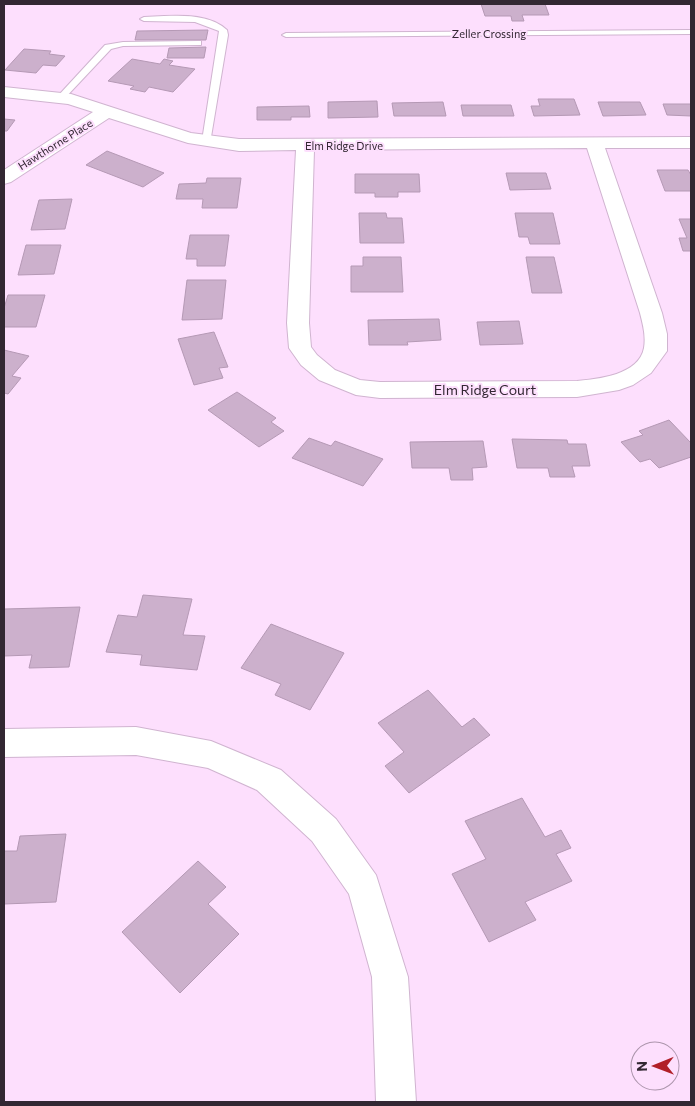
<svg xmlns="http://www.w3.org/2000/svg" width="695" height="1106" font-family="Commissioner,sans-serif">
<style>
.building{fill:#ccb0cc;stroke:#b599b5}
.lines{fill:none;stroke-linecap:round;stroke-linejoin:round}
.lane-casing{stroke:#d0b4d0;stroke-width:2}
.street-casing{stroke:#d0b4d0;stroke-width:2}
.lane{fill:#fff;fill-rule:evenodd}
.street{fill:#fff;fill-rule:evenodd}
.labels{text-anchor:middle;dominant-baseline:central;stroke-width:4;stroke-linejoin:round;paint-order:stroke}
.far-street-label{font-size:11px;fill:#322732;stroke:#fddffd}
.street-label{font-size:14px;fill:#322732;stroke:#fddffd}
</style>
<rect width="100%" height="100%" fill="#fddffd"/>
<g class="building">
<polygon points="481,4 545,4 549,15 522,15 524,21 512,21 511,16 485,16"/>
<polygon points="208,30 206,40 135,40 137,31"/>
<polygon points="206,47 204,58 167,58 169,48"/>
<polygon points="24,49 51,51 49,54 65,56 56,66 43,65 36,73 5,70"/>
<polygon points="132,59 160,64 164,59 173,61 169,65 195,69 173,92 149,87 145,92 130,89 134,86 108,81"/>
<polygon points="538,99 574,99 580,115 534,116 531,106 540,106"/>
<polygon points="377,101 378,117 328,118 328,102"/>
<polygon points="443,102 446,116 394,116 392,103"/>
<polygon points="598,102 640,102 646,115 603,116"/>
<polygon points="663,104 691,104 691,116 667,115"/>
<polygon points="461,105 511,105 514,116 463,116"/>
<polygon points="309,106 310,117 291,117 291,120 257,120 257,107"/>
<polygon points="4,119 15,120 7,131 4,131"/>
<polygon points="107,151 164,173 143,187 86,165"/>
<polygon points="657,170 688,170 691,175 691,191 665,191"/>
<polygon points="506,173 546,173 551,189 510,190"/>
<polygon points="355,174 419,174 420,192 398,192 398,197 375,197 375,193 355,193"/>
<polygon points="207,178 241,178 237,208 202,208 203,199 176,199 179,184 206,183"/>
<polygon points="72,199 65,229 31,230 39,200"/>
<polygon points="359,213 386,213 387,218 402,218 404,243 360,243"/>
<polygon points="515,213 553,213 560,244 530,244 528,237 519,237"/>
<polygon points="679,219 691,219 691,251 683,251 679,238 687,238"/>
<polygon points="190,235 229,235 225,266 197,266 197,259 186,259"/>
<polygon points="26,245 61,245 54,274 18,275"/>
<polygon points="363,257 401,257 403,292 351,292 351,266 363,266"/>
<polygon points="526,257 554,257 562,293 532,293"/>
<polygon points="187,280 226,280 222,319 182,320"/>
<polygon points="8,295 45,295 36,327 4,327 4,308"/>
<polygon points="439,319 441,340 407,342 408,345 369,345 368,320"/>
<polygon points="519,321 523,344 480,345 477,322"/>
<polygon points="214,332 228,367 219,368 223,378 194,385 178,339"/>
<polygon points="4,350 29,356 12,376 21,378 8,394 4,393"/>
<polygon points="237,392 276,418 271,422 284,431 259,447 208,410"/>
<polygon points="669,420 691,443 691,457 659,468 650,459 640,462 621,442 643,435 639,431"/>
<polygon points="309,438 331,446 335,441 383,459 363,486 292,458"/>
<polygon points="512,439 567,440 568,444 586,444 590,466 572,466 575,477 550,477 548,468 517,468"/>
<polygon points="483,441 487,467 472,468 473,480 451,480 449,468 412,468 410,442"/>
<polygon points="143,595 192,599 183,635 205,636 197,670 140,665 142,655 106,652 118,615 137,617"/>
<polygon points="80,607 69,667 29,668 32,655 4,656 4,609"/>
<polygon points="271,624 344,653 310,710 275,695 281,684 241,668"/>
<polygon points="428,690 462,727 474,718 490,735 409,793 385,766 404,752 378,723"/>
<polygon points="522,798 545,837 561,830 571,848 556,854 572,881 525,902 536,920 489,942 452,874 486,859 465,821"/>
<polygon points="66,834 56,902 4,904 4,851 17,851 20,836"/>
<polygon points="198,861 226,887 208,904 239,934 180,993 122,932"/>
</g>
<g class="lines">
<g class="lane-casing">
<g id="lane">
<path d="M164,16C185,15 211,15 227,30L228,35L210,143H204L202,141L219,31L195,22L144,21L140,19L144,17Z"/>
<polygon points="691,30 691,34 286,37 282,35 286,33"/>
<polygon points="198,41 201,41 201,45 123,46 111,49 64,99 57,97 105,45 123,42"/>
</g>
</g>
<g class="street-casing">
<g id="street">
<path d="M4,87L71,94L191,133L239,139L691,137V148H605L662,313L667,334V351L651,373L633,385L619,390L577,397L380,398L356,395L319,380L301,365L289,348L287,323L296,150L239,151L188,143L109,118L11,182L4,184V170L93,112L68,104L4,97ZM587,148L640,313C643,325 646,336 644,348C639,375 598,379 577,381L380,382L360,380L335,370L317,355L311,347L309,323L314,150Z"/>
<polygon points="136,727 211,741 281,770 336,819 376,875 408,977 416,1102 376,1102 372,977 349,894 312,841 257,790 208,768 136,755 4,757 4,729"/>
</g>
</g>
<use href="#lane" class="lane"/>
<use href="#street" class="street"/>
</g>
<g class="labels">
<g class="far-street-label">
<text x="489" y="33">Zeller Crossing</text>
<text transform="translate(55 144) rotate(-32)">Hawthorne Place</text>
<text x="344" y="145">Elm Ridge Drive</text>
</g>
<g class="street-label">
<text x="485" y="389">Elm Ridge Court</text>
</g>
</g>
<rect width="695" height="1106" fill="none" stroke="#322732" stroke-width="10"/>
<g transform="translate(655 1066) rotate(269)"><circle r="24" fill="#fddffd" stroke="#ac95ac"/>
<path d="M0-4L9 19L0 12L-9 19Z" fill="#b11f28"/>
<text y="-8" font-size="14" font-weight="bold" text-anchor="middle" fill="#322732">N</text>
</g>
</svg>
